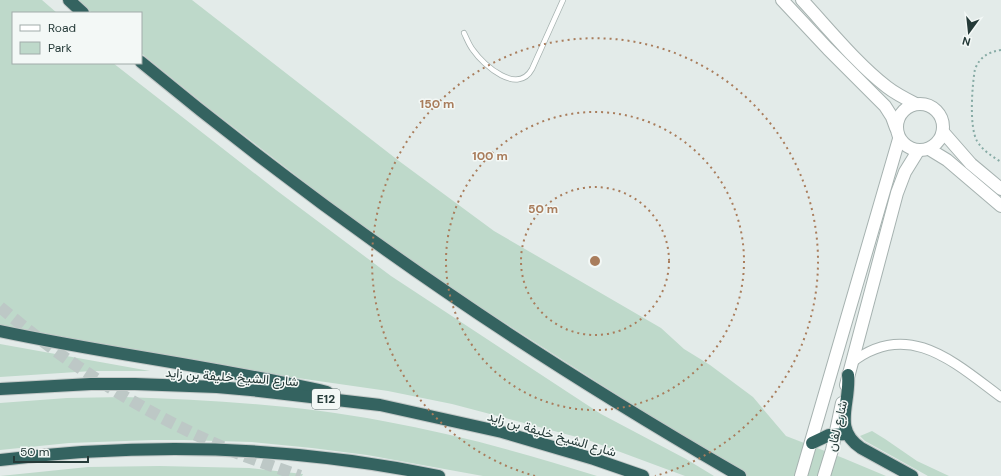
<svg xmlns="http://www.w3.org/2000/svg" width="1001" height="476" font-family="'DM Sans',Vazirmatn,sans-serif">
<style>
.green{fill:#bed9ca}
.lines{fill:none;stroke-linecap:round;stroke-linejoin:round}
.motorway-tunnel{stroke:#bdc8c6;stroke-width:12;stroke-dasharray:12 6;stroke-linecap:butt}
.service-casing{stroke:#a6b2b0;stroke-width:6}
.minor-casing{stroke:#a6b2b0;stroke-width:11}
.tertiary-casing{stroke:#a6b2b0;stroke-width:14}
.motorway-casing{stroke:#c2c8c7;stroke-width:14}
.path{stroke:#87aba5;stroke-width:2;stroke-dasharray:2 3;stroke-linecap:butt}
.service{stroke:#fff;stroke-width:4.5}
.minor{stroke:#fff;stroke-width:9}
.tertiary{stroke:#fff;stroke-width:12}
.motorway{stroke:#346360;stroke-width:12}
.ring{fill:none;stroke:#a97d5c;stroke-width:2;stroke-dasharray:2 4}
.labels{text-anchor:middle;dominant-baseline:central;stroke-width:3;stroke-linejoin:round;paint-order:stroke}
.shield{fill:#f3f8f6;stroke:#637371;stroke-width:1}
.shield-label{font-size:12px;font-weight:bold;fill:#253a38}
.street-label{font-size:13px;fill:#253a38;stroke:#f3f8f6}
.centre{fill:#a97d5c;stroke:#f3f8f6;stroke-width:2}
.ring-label{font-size:12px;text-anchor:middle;font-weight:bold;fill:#a97d5c;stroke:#f3f8f6;stroke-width:3;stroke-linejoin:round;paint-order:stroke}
</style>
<rect width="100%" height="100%" fill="#e3ebe9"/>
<g class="green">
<polygon points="0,0 42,0 57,13 13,13 13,63 113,63 276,190 391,276 601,414 686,459 714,476 685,476 588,440 452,404 388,391 206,365 0,327"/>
<polygon points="77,0 192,0 399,161 494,231 661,328 684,349 710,365 753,397 786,436 843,458 886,476 744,476 455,291 334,205 210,109 141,53 141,13 92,13"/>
<polygon points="0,344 150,371 92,371 0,377"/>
<path d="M124,397C211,400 298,405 383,421C456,434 527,454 597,476H483L367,455L312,448L252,442L184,440H153L69,443L0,450V403L67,398Z"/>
<polygon points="872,431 885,439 917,461 949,476 928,476 865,441 860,436"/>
<polygon points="160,466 249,468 303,474 302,476 0,476 88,467"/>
</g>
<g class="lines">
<path class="motorway-tunnel" d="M0,307C66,363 139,410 218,445C245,457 273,466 300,476"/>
<g class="service-casing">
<path id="service" d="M464,33C467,39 469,45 473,50C484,66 518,95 532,69L563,0"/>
</g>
<g class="minor-casing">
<path id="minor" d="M851,363C908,318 955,363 1001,397"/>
</g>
<g class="tertiary-casing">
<g id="tertiary">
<polyline points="782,0 828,49 885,106 892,117 896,128"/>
<path d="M802,0C828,28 857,64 887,87C896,94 906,99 916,104"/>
<circle cx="920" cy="127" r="23"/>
<polyline points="943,132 971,164 1001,189"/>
<polyline points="929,149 947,160 1001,206"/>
<polyline points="846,385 897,193 905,172 918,151"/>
<polyline points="801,476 899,139"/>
<polyline points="824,476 832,450 842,403"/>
</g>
</g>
<g class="motorway-casing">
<g id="motorway">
<polyline points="69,0 83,13"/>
<path d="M141,62C239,143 341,220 445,291C541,357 640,418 740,476"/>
<path d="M0,331C108,354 219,367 327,392"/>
<path d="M848,375C851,403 832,429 861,448L912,476"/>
<polyline points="0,389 91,384 135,384 217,387 251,390 380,405 502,432 594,459 643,476"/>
<polyline points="812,443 829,435 847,434"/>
<path d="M0,460C145,442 295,446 439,476"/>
</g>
</g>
<path class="path" d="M1001,50C988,52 980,57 975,69C972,86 969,127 977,141C983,151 992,156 1001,162"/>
<use href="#service" class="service"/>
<use href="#minor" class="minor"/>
<use href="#tertiary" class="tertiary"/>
<use href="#motorway" class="motorway"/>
</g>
<g class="ring">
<circle cx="595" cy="261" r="74"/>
<circle cx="595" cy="261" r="149"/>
<path d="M535 476A223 223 0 1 1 655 476"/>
</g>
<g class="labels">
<rect class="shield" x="312" y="389" width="28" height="20" rx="3"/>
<g class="shield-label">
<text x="326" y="399">E12</text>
</g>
<g class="street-label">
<text transform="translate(232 377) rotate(4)">شارع الشيخ خليفة بن زايد</text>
<text transform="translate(837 426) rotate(-77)">شارع لفان</text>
<text transform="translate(552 434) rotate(16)">شارع الشيخ خليفة بن زايد</text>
</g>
</g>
<circle cx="595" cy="261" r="6" class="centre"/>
<g class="ring-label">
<text x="437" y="108">150 m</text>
<text x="490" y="160">100 m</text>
<text x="543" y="213">50 m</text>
</g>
<rect x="12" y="12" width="130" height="52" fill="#f3f8f6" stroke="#a1acaa"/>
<rect x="20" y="25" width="20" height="6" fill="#ffffff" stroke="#a1acaa"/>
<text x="48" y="32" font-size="12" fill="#253a38">Road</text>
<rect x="20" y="42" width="20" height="12" fill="#bed9ca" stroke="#a1acaa"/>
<text x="48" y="52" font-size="12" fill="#253a38">Park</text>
<g transform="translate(969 32) rotate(195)" stroke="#f3f8f6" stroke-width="3" paint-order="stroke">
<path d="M0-3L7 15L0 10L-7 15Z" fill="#253a38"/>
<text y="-6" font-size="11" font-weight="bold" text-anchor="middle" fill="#253a38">N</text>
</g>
<path d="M14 456v6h74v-6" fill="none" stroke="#253a38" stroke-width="2"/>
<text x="20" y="456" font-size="12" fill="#253a38" stroke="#f3f8f6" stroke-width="3" paint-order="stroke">50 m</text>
</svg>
